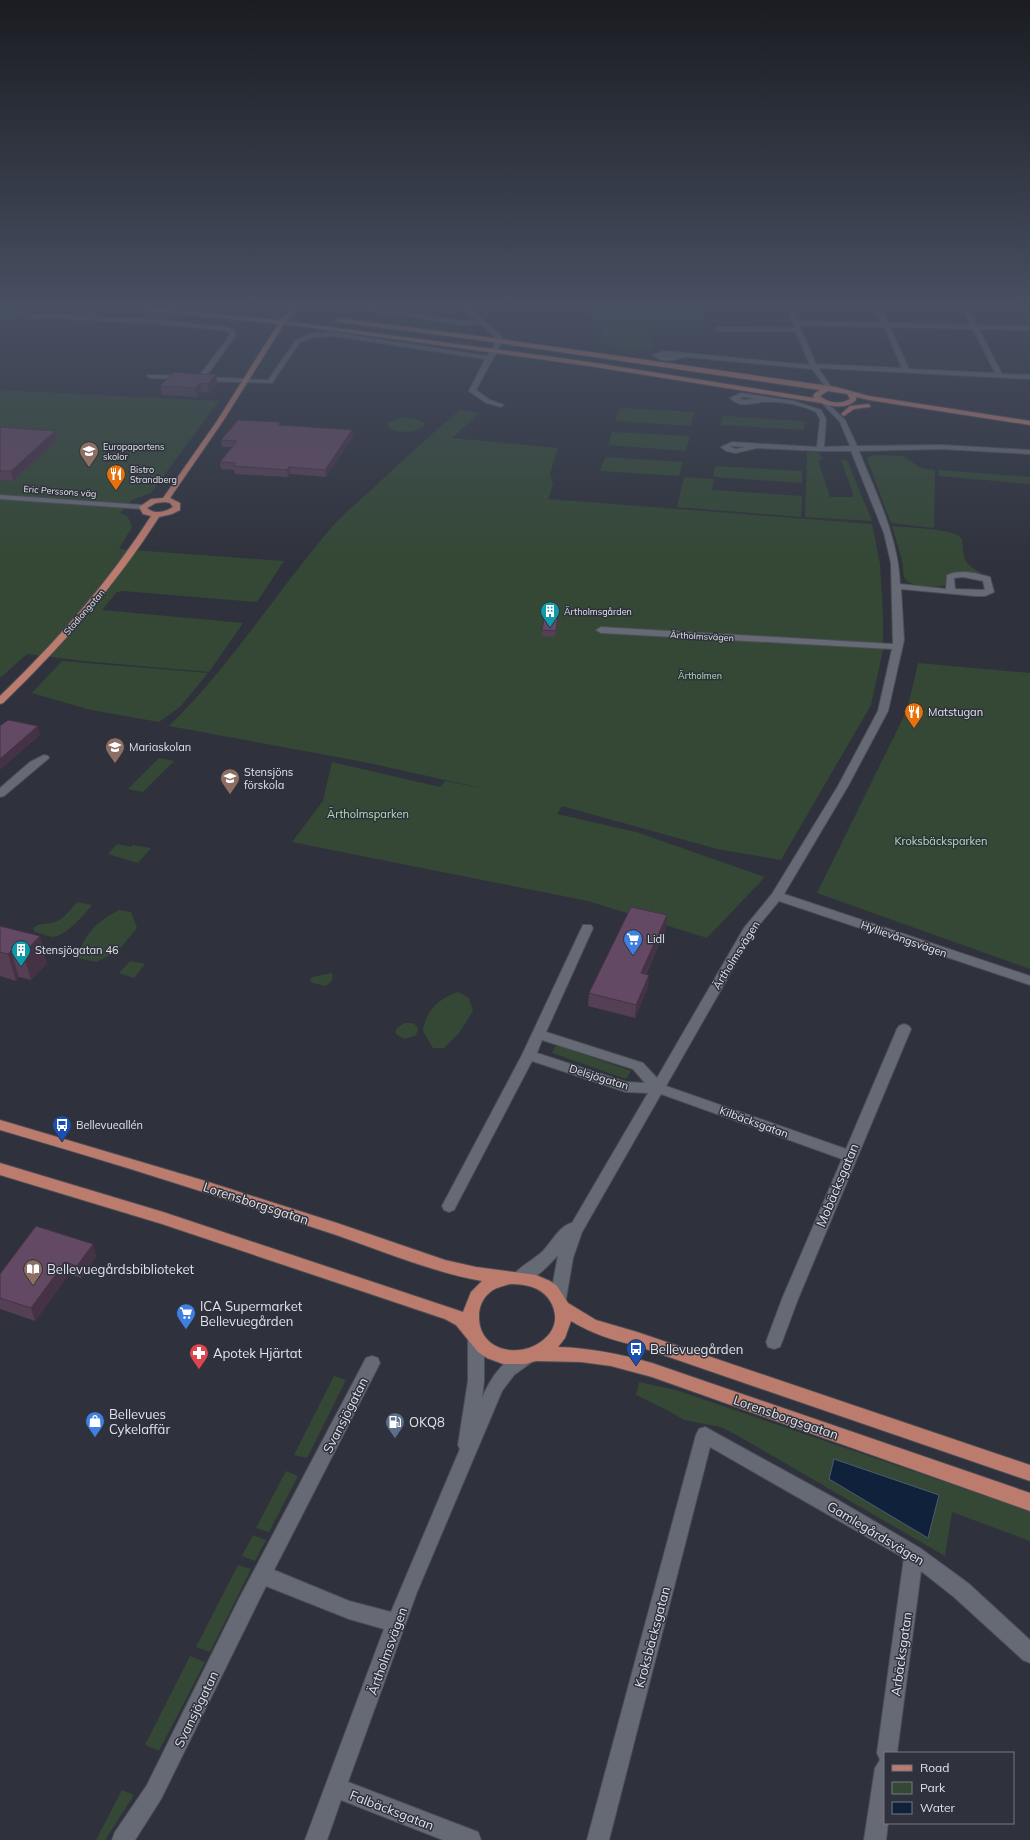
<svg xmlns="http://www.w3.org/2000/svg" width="1030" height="1840" font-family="Mulish,sans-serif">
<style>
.green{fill:#344835}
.water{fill:#0f213b;stroke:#4e5b6f}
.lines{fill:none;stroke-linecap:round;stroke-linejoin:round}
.minor-casing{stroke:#4c4e56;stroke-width:2}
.major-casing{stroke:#4c4e56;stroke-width:2}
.minor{fill:#666a74;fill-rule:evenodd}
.major{fill:#bb7b6d;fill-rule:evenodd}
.wall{fill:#553f55}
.shaded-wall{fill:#453345}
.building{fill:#634963;stroke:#453345}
.labels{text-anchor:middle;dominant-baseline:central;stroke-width:3;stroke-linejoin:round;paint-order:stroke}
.far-poi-label{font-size:9px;fill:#e1e3e9;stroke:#2f323c;text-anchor:start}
.far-street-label{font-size:9px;fill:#e1e3e9;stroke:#2f323c}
.far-park-label{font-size:9px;fill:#aee0b0;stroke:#2f323c}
.poi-label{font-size:11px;fill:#e1e3e9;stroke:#2f323c;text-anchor:start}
.park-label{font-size:11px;fill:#aee0b0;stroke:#2f323c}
.street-label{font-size:11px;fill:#e1e3e9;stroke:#2f323c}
.near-street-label{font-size:13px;fill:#e1e3e9;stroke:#2f323c}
.near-poi-label{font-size:13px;fill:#e1e3e9;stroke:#2f323c;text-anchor:start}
</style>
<rect width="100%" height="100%" fill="#2f323c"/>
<g class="green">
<polygon points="0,307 34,308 16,320 0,320"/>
<polygon points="576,307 697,307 705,327 648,327 654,348 650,350 598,344 603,328"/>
<polygon points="0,390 219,401 151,493 132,500 120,513 128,517 132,527 119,549 284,561 257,602 122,591 117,592 102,610 243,623 209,672 83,661 27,654 0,678"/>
<polygon points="620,408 694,412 691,426 615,421"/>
<path d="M460,410L479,413L452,438L558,448L550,473L553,485L548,499L872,524L880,564L883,614V650L871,705L781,860L717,849L562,806L557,814L636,832L765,877L707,938L588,901L292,842L323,801L332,762L440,787L445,781L486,789L364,762L169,726C231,666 276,592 332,527C343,514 357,503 370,491C399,463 429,436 460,410Z"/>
<polygon points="723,416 805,421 804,430 721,425"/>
<path d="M401,418H413L424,423V425C416,434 398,433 389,428L388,423Z"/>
<polygon points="612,432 690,436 686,451 608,445"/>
<polygon points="807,452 817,452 824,459 818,460 830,497 854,497 841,460 847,460 872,521 805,517"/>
<polygon points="874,455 903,456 921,468 935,470 934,528 891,523 867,459 868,457"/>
<polygon points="605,457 683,462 679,476 600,471"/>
<polygon points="715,466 802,471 802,483 713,477"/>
<polygon points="938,470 1030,477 1030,484 939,476"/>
<polygon points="684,477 714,479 712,490 802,496 801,517 677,507"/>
<path d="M892,526C906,528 955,528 962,539C964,559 963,564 982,573H947L945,585C937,588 912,587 906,580C903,577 903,569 903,565C900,552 896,539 892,526Z"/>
<polygon points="62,661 208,673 180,707 159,722 91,710 32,693"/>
<polygon points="918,663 1030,673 1030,969 817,893 907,710"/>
<polygon points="159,758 174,761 143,792 128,789"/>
<polygon points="117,844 131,847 133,845 151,848 138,863 108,854"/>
<path d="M77,902L92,905C84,915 66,936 53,937C50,937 40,933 35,932L33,928C40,922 47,925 55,922C64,919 71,909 77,902Z"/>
<path d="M119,910L131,912L137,928L117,952L96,962L77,958C85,933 96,922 119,910Z"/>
<polygon points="130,961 145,964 134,978 119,973"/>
<path d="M332,973C334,980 331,982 326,986L313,983L310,980L312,977Z"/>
<path d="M458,992L469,998L473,1011L459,1033L444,1048H433L423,1031C425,1011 439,998 458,992Z"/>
<polygon points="404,1023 412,1023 417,1026 418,1031 415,1036 404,1039 396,1034 396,1029"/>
<polygon points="556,1045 631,1071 626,1079 552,1053"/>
<polygon points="334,1376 346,1380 307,1458 294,1455"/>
<polygon points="639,1382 676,1390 1030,1511 1030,1541 952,1512 945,1556 733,1433 721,1427 684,1420 667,1410 636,1395"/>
<polygon points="286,1471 298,1476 269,1532 256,1528"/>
<polygon points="253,1535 266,1540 255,1561 242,1556"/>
<polygon points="238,1565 251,1569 210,1652 196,1647"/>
<polygon points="190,1656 205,1662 159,1751 145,1745"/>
<polygon points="122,1790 134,1795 105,1840 96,1840"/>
</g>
<polygon class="water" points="834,1459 939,1495 928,1538 829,1479"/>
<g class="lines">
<g class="minor-casing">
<g id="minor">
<path d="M96,307H103L92,317L160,320L226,327L233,330L236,335L206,377L268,380L296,340L313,333L332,332L487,356L496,342V338L481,324L465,325L342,307H360L465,321H477L462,307H469L502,337V342L476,390L490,400L504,405L501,407L486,403L469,391L485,359L332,336L314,337L300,342L272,383L203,381L200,382L197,380L150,378L147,376L148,375L199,376L230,335L229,332L223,330L160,324L49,318L33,319L30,317C40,310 72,315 85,316Z"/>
<path d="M786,307H792L798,321L882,323L875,307H881L888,323L971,325L962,307H968L977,325L1030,326V330L979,329L1002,374L1030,375V379L818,368L833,389L830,391L828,390L812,369L686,357C675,360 662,364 653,355L664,351L810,365L796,332L717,331L714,329L717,327L795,328ZM799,325L884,327L902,368L816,364ZM890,327L973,329L995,373L909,369ZM664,355L674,356H661Z"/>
<path d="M741,393L794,401L821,410L826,419L824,447L850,446L840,422L821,402L824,400L845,420L857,446L941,445L1030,450V454L941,449L859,451C876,494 898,536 900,584L946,589L947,575C961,569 976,573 990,577L994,592L985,596H975L901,589L904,640L888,711L848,786L784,894L1030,976V985L779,901L755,930L666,1086L846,1149L897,1029L899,1026L904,1024L909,1026L911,1029L798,1299L782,1342L780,1347L774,1349L768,1347L766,1342L782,1299L842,1159L661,1094L582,1232L573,1258L566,1299L564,1304L558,1306L552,1304L550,1299L558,1255C549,1265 530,1287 514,1282L512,1277C517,1268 535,1259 543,1251C551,1243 560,1225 572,1223L648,1093L626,1092L532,1061L454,1210L449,1212L444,1210L442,1206L522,1055L583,925H591L593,928L546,1032L643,1063L657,1078L744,928L772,894L838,786L878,711L892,649L601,633L596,630L601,627L893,644L891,563L884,533L851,451H820L757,448L736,453L726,451L721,447L732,442L817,447L820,419L816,412C800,404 779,401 762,402C755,403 747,405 740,404C736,403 733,401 730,398ZM745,397L755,399L744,400L738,398ZM733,446L745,447L736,449L730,447ZM963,577L983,581L985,590L955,589L954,578ZM542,1040L633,1069L645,1083L626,1082L537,1053Z"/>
<polygon points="0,495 143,505 147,507 143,509 0,499"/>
<polygon points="44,755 48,756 49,758 4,796 0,797 0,788 30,762"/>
<path d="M476,1332L482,1334L484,1339V1381L482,1398C491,1377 504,1358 526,1350L532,1352L534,1357L532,1362L514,1375L502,1391L417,1592L348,1782L478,1832L481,1840H443L341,1800L327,1840H305L384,1629L349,1619L266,1586L161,1799L135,1840H112L115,1832L147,1785L239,1599L366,1358L372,1356L378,1358L380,1363L274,1570L349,1601L391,1612L460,1449L458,1445L468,1381V1339L470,1334Z"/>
<polygon points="705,1427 838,1500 920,1548 968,1583 1030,1640 1030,1663 1023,1660 954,1597 921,1571 897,1753 885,1753 885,1823 888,1823 886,1840 864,1840 875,1768 880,1760 877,1753 904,1558 710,1447 609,1840 587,1840 696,1435 699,1429"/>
</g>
</g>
<g class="major-casing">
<g id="major">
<path d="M111,307H140L280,320L295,307H301L286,321L589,362L814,398L813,396L815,393L820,390L478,340L337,322L334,320L337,318L478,336L836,387L869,396L1030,421V425L869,400L856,397V400C847,409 833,407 821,403L589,366L284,324L223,421L170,498L180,503V510L172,514L159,517C115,586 62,646 3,703L0,704V696C57,641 108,583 151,516L143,514L139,507L151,499L163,498L217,421L278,324ZM828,391L847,394L850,399C840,405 828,403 820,396ZM165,502L170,503L173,507C165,512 155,515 147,508L156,503Z"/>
<polygon points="868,404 870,405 870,407 854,409 844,416 841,414 850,406"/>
<path d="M0,1120L202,1180L337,1223L445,1260L476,1267L536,1275L550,1281L557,1286L568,1303L596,1320L637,1332L1030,1465V1481L637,1346C613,1340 592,1334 571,1321L565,1338L558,1347C591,1348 620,1354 652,1363L1030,1493V1511L652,1377L611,1366L581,1362L536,1361L525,1364H503L487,1358L478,1352L456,1325L445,1319L162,1224L0,1175V1163L163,1212L463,1312L471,1292L482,1281C426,1271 374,1247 321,1230C214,1195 108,1161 0,1130ZM510,1284C519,1284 529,1285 537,1289C553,1297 561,1318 550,1333C529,1361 478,1355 479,1316C479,1305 484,1296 493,1290C498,1287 504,1286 510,1284Z"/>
</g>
</g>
<use href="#minor" class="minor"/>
<use href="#major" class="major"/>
</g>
<g class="wall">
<polygon points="199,374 217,383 209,393 201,392 197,397 162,395 160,386"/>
<polygon points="280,422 280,425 352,430 353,437 326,477 290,474 288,477 235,474 234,470 221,469 220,462 232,447 222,447 221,440"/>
<polygon points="0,427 57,440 13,481 0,480"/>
<polygon points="558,615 558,620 555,637 542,636 542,630"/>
<polygon points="0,926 47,963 31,980 19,977 16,981 0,976"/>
<polygon points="666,928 646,974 648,987 635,1018 588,1006 589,993"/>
<polygon points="93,1244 96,1257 81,1278 69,1274 35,1321 0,1309 0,1274"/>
</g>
<g class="shaded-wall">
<polygon points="216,374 217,383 209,393 208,384"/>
<polygon points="200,383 201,392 197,397 195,388"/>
<polygon points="352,430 353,437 326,477 325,470"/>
<polygon points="55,431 57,440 13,481 11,471"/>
<polygon points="289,467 290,474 288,477 287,470"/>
<polygon points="38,726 40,735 0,770 0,759"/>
<polygon points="667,915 666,928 640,985 641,973"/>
<polygon points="40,936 47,963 31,980 23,954"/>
<polygon points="11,951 19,977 16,981 8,954"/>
<polygon points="649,975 648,987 635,1018 636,1005"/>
<polygon points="93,1244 96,1257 81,1278 77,1266"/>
<polygon points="65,1262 69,1274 35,1321 31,1308"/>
</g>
<g class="building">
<polygon points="174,372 199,374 216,374 208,384 200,383 195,388 160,386"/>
<polygon points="238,420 280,422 278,425 352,430 325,470 289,467 287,470 234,466 236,463 220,462 237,441 221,440"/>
<polygon points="0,427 55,431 11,471 0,471"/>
<polygon points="545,614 558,615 556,631 542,630"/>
<polygon points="8,720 38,726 0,759 0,726"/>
<polygon points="631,907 667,915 641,973 649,975 636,1005 589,993"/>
<polygon points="0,926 40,936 23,954 11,951 8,954 0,952"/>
<polygon points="36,1226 93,1244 77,1266 65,1262 31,1308 0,1298 0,1274"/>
</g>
<linearGradient id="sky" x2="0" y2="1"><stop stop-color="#1a1c21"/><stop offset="0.54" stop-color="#474f61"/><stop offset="1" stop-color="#474f61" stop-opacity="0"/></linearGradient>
<rect width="1030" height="565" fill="url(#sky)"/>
<defs>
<g id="school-pin" transform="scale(1)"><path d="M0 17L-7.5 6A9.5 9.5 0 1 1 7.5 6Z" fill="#8d6e63" stroke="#2f323c"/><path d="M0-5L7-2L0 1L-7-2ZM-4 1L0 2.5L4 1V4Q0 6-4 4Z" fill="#fff"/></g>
<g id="restaurant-pin" transform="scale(1)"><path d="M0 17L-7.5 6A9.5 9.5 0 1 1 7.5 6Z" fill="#e8710a" stroke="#2f323c"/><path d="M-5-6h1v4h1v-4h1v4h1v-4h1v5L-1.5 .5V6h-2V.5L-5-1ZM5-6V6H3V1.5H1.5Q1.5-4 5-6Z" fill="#fff"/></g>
<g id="building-pin" transform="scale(1)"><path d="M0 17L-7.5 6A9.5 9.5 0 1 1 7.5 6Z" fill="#0f9aa8" stroke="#2f323c"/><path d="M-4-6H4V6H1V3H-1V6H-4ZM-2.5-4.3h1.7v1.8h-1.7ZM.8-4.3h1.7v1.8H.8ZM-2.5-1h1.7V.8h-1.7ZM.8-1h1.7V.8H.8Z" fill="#fff"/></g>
<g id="supermarket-pin" transform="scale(1)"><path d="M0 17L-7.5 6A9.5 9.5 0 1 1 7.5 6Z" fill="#3f7fe0" stroke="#2f323c"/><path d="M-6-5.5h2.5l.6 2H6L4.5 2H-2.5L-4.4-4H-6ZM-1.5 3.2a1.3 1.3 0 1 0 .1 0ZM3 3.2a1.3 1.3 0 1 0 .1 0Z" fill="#fff"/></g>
<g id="bus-pin" transform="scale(1)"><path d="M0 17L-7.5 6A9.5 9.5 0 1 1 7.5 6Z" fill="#1a4fb4" stroke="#2f323c"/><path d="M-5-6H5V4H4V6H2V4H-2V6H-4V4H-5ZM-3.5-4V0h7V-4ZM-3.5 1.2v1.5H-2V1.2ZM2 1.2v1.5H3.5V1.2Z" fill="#fff"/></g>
<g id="library-pin" transform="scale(1)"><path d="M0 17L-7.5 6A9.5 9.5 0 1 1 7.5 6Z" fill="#8d6e63" stroke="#2f323c"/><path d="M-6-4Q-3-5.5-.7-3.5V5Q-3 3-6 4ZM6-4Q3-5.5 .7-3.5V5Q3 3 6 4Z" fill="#fff"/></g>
<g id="pharmacy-pin" transform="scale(1)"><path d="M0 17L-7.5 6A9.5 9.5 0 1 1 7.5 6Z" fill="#e0444e" stroke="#2f323c"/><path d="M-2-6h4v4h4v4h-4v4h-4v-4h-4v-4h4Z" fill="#fff"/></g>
<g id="shop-pin" transform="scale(1)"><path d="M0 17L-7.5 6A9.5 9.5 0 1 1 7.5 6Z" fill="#3f7fe0" stroke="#2f323c"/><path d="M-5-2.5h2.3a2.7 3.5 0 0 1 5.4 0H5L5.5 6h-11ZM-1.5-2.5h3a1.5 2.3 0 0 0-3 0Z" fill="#fff"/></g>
<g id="fuel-pin" transform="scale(1)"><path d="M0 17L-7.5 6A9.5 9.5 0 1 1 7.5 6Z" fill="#5c6f8a" stroke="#2f323c"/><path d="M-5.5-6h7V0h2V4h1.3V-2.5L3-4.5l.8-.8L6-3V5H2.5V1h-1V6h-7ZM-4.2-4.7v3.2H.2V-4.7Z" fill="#fff"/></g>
</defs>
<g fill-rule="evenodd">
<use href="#school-pin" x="89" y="451"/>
<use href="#restaurant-pin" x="116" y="474"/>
<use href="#building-pin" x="550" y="611"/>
<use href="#restaurant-pin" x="914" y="712"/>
<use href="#school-pin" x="115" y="747"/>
<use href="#school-pin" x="230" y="778"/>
<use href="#supermarket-pin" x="633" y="939"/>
<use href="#building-pin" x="21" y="950"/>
<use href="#bus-pin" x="62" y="1125"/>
<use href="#library-pin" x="33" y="1269"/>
<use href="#supermarket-pin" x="186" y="1313"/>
<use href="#bus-pin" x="636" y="1349"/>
<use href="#pharmacy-pin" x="199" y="1353"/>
<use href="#shop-pin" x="95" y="1421"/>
<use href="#fuel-pin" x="395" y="1422"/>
</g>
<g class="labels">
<g class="far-poi-label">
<text x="103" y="446">Europaportens<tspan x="103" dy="10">skolor</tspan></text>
<text x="130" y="469">Bistro<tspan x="130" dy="10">Strandberg</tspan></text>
<text x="564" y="611">Ärtholmsgården</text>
</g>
<g class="far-street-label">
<text transform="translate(60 491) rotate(4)">Eric Perssons väg</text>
<text transform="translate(84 612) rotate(-49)">Stadiongatan</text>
<text transform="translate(702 636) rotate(3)">Ärtholmsvägen</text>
</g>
<g class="far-park-label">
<text x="700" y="675">Ärtholmen</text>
</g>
<g class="poi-label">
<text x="928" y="712">Matstugan</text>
<text x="129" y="747">Mariaskolan</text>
<text x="244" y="772">Stensjöns<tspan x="244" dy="13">förskola</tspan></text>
<text x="647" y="939">Lidl</text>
<text x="35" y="950">Stensjögatan 46</text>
<text x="76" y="1125">Bellevueallén</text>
</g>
<g class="park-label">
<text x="368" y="814">Ärtholmsparken</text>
<text x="941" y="841">Kroksbäcksparken</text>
</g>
<g class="street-label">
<text transform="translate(904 939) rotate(19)">Hyllievångsvägen</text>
<text transform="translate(736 955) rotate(-58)">Ärtholmsvägen</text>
<text transform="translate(599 1077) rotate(17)">Delsjögatan</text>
<text transform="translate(754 1122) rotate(20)">Kilbäcksgatan</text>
</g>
<g class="near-street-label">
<text transform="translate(837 1185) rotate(-67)">Mobäcksgatan</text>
<text transform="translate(256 1203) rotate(18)">Lorensborgsgatan</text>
<text transform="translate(345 1415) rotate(-63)">Svansjögatan</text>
<text transform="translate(786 1417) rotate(19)">Lorensborgsgatan</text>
<text transform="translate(876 1533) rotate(31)">Gamlegårdsvägen</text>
<text transform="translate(652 1637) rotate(-75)">Kroksbäcksgatan</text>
<text transform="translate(387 1651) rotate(-70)">Ärtholmsvägen</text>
<text transform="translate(901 1654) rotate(-82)">Arbäcksgatan</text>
<text transform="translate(196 1709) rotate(-64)">Svansjögatan</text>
<text transform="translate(392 1810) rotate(21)">Falbäcksgatan</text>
</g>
<g class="near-poi-label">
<text x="47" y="1269">Bellevuegårdsbiblioteket</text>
<text x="200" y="1306">ICA Supermarket<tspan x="200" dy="15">Bellevuegården</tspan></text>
<text x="650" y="1349">Bellevuegården</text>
<text x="213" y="1353">Apotek Hjärtat</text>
<text x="109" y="1414">Bellevues<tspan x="109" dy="15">Cykelaffär</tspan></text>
<text x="409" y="1422">OKQ8</text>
</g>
</g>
<rect x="884" y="1752" width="130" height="72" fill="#2f323c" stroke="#767981"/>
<rect x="892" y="1765" width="20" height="6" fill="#bb7b6d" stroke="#767981"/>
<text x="920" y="1772" font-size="12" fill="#e1e3e9">Road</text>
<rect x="892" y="1782" width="20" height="12" fill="#344835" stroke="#767981"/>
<text x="920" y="1792" font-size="12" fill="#e1e3e9">Park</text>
<rect x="892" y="1802" width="20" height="12" fill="#0f213b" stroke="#767981"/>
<text x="920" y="1812" font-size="12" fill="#e1e3e9">Water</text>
</svg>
